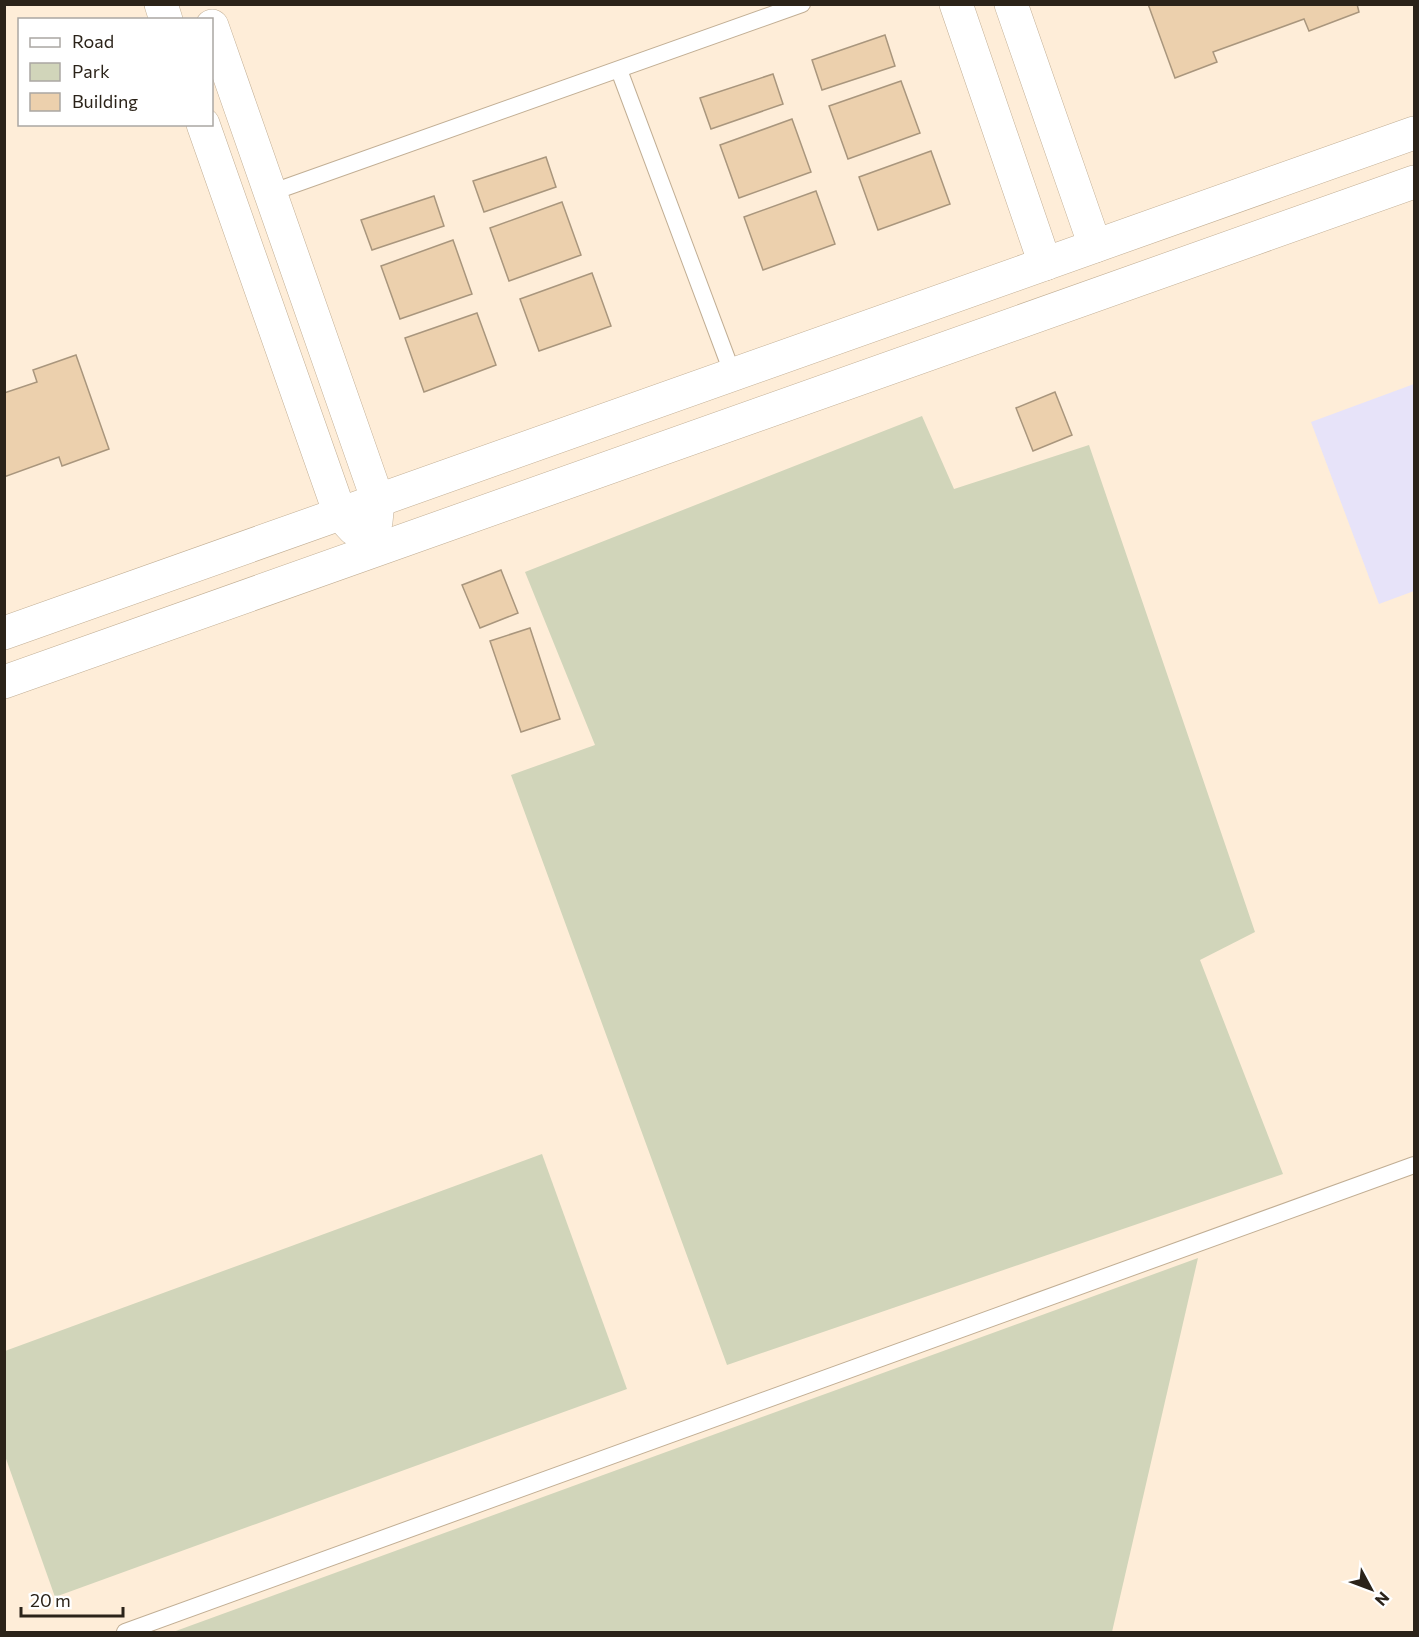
<svg xmlns="http://www.w3.org/2000/svg" width="1419" height="1637" font-family="Commissioner,sans-serif">
<style>
.industrial{fill:#e7e3f9}
.green{fill:#d1d5ba}
.building{fill:#ecd0ad;stroke:#a9967d;stroke-width:1.5}
.lines{fill:none;stroke-linecap:round;stroke-linejoin:round}
.lane-casing{stroke:#c1ae94;stroke-width:18}
.street-casing{stroke:#c1ae94;stroke-width:34}
.lane{stroke:#fff;stroke-width:16}
.street{stroke:#fff;stroke-width:33}
</style>
<rect width="100%" height="100%" fill="#feedd8"/>
<polygon class="industrial" points="1414,384 1414,591 1379,604 1311,422"/>
<g class="green">
<polygon points="922,416 954,489 1089,445 1255,932 1200,960 1283,1174 727,1365 511,775 595,745 525,572"/>
<polygon points="542,1154 627,1389 55,1597 5,1456 5,1351"/>
<polygon points="1198,1258 1112,1632 173,1632"/>
</g>
<g class="building">
<polygon points="1148,4 1357,4 1359,12 1309,31 1304,19 1213,52 1217,62 1175,78"/>
<polygon points="885,35 895,66 822,90 812,60"/>
<polygon points="773,74 783,104 711,129 700,98"/>
<polygon points="901,81 920,133 848,159 829,106"/>
<polygon points="792,119 811,172 739,198 720,145"/>
<polygon points="931,151 950,204 878,230 859,177"/>
<polygon points="546,157 556,187 484,212 473,181"/>
<polygon points="816,191 835,244 763,270 744,217"/>
<polygon points="434,196 444,226 372,250 361,220"/>
<polygon points="562,202 581,255 509,281 490,228"/>
<polygon points="453,240 472,294 400,319 381,266"/>
<polygon points="592,273 611,326 539,351 520,299"/>
<polygon points="477,313 496,365 424,392 405,338"/>
<polygon points="76,355 109,449 62,466 59,457 4,477 4,393 37,382 33,370"/>
<polygon points="1055,392 1072,435 1033,451 1016,408"/>
<polygon points="501,570 518,613 480,628 462,585"/>
<polygon points="530,628 560,719 521,732 490,641"/>
</g>
<g class="lines">
<g class="lane-casing">
<g id="lane">
<polyline points="619,70 733,375"/>
<polyline points="270,193 802,4"/>
<polyline points="125,1632 1414,1165"/>
</g>
</g>
<g class="street-casing">
<g id="street">
<polyline points="161,4 166,20"/>
<polyline points="956,4 1045,264"/>
<polyline points="1011,4 1095,246"/>
<polyline points="212,26 378,501 376,522"/>
<polyline points="203,124 340,514 354,529"/>
<polyline points="4,633 1414,133"/>
<polyline points="4,682 1414,182"/>
</g>
</g>
<use href="#lane" class="lane"/>
<use href="#street" class="street"/>
</g>
<rect width="1419" height="1637" fill="none" stroke="#2b2319" stroke-width="12"/>
<rect x="18" y="18" width="195" height="108" fill="#ffffff" stroke="#aaa7a3" stroke-width="1.5"/>
<rect x="30" y="38" width="30" height="9" fill="#ffffff" stroke="#aaa7a3" stroke-width="1.5"/>
<text x="72" y="48" font-size="18" fill="#2b2319">Road</text>
<rect x="30" y="63" width="30" height="18" fill="#d1d5ba" stroke="#aaa7a3" stroke-width="1.5"/>
<text x="72" y="78" font-size="18" fill="#2b2319">Park</text>
<rect x="30" y="93" width="30" height="18" fill="#ecd0ad" stroke="#aaa7a3" stroke-width="1.5"/>
<text x="72" y="108" font-size="18" fill="#2b2319">Building</text>
<g transform="translate(1371 1589) rotate(131)" stroke="#ffffff" stroke-width="4.5" paint-order="stroke">
<path d="M0-4.5L10 22L0 15L-10 22Z" fill="#2b2319"/>
<text y="-9" font-size="16" font-weight="bold" text-anchor="middle" fill="#2b2319">N</text>
</g>
<path d="M21 1607v9h102v-9" fill="none" stroke="#2b2319" stroke-width="3"/>
<text x="30" y="1607" font-size="18" fill="#2b2319" stroke="#ffffff" stroke-width="4.5" paint-order="stroke">20 m</text>
</svg>
